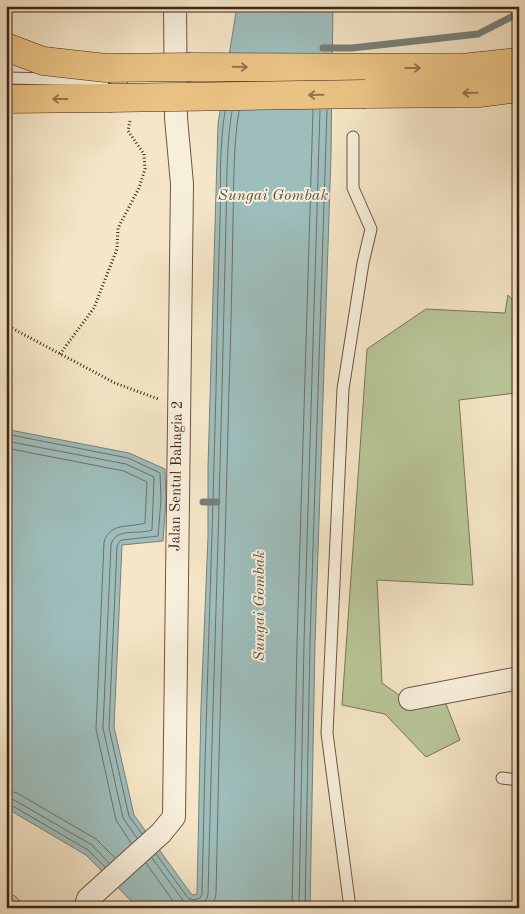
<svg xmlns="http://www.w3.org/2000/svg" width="525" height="914" font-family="'Old Standard TT',serif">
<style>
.green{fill:#b9c698;stroke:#7c7457}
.water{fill:#9ebebc;stroke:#78807a}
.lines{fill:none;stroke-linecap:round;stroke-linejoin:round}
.shore{stroke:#6e7069;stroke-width:1}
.stream{stroke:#78807a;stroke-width:7}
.service-casing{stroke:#6c5442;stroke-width:13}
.minor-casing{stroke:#6c5442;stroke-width:24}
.motorway-casing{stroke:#3f2316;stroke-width:29}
.path{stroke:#3f2316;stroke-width:3;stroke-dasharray:1 2.5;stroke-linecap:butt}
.service{stroke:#f8efdb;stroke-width:11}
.minor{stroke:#f8efdb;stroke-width:22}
.motorway{stroke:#eac384;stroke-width:28}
.motorway-bridge-casing{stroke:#3f2316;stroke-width:29;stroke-linecap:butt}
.motorway-bridge{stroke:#eac384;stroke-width:28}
.oneway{stroke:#94734d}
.labels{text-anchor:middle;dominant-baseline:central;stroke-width:4;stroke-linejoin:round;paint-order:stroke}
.street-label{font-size:15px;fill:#3f2316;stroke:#f8efdb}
.water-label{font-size:16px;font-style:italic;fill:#5c5248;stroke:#f8efdb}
</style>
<rect width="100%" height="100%" fill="#f5e6c7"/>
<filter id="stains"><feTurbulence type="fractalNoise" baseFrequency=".004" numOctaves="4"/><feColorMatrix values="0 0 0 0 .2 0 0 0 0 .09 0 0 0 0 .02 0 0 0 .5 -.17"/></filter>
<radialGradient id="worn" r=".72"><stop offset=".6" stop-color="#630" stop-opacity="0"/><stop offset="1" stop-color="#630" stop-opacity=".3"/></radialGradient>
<polygon class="green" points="508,295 519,307 519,374 516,393 459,400 473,585 377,580 382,683 406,700 446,704 460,740 426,757 385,714 342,705 367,349 426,309 505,313"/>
<polygon class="water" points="237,6 333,6 331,154 315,643 310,908 138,908 86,855 6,808 6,428 10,430 129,453 165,469 166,500 163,541 122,545 114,727 134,815 192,895 197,894 201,707 208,537 208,467 218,124"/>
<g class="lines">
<g class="shore">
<polyline points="6,434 128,458 160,473 161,500 158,536 122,540 119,542 117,546 109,728 129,816 142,834"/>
<path d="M6,441L126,464L154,477L152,530C139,535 115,527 111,545L103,728L123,818L137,838"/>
<path d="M6,448L124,471L147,482L145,523C129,528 110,522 104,542L96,729L116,820L131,843"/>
<polyline points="6,790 17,793 96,839 115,858"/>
<polyline points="6,798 14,800 92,845 109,863"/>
<polyline points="6,804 11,805 88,850 105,867"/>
<path d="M156,854L188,898L194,900L200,898L202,894C205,726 212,558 216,390C217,334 218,277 220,221C221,185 219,147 225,111"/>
<path d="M152,858L185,903C195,909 206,906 208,894C212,726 218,558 222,390C223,334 225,277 226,221C227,185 226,147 232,111"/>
<polyline points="146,863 178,908"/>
<path d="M210,908L214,902L216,894C219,726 225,558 229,390C231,334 232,277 233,221C234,185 233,147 239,111"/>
<polyline points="292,908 297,643 313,110"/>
<polyline points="299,908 304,643 320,110"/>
<polyline points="305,908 310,643 327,110"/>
</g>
<g class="stream">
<polyline points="323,48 352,48 478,34 519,13"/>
<polyline points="203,502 217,502"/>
</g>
<g class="service-casing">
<g id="service">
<polyline points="6,78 104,80"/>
<polyline points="133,81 176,82"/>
<polyline points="502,778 519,780"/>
<polyline points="350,908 327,733 343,389 363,263 371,229 353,188 353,137"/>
</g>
</g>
<g class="minor-casing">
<g id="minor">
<polyline points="410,699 519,678"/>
<polyline points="85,908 88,899 161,833 174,817 182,184 176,118 175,6"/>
</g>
</g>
<g class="motorway-casing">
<g id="motorway">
<polyline points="191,67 462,68 519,62"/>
<polyline points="365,94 479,93 519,88"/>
<polyline points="6,99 109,98"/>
<polyline points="6,908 7,908"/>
</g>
</g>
<g class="path">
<polyline points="6,325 115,383 158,399"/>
<polyline points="60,354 94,308 117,249 118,228 139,188 145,169 144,154 128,131 130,121"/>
</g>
<use href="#service" class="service"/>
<use href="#minor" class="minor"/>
<use href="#motorway" class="motorway"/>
<g class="motorway-bridge-casing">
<g id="motorway-bridge">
<polyline points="6,47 43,61 106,68 191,67"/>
<polyline points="109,98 365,94"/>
</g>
</g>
<use href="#motorway-bridge" class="motorway-bridge"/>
</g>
<defs><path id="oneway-shaft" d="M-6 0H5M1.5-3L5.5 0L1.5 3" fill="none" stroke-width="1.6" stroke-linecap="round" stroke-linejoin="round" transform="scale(1.25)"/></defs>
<g class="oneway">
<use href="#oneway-shaft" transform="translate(240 67) rotate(1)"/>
<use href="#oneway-shaft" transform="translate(413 68)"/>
<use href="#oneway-shaft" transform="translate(470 93) rotate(179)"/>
<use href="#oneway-shaft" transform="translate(316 95) rotate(179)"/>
<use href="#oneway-shaft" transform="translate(60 99) rotate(180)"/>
</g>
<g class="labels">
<g class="street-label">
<text transform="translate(177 476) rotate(-89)">Jalan Sentul Bahagia 2</text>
</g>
<g class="water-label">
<text x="273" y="196">Sungai Gombak</text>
<text transform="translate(260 606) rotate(-90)">Sungai Gombak</text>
</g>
</g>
<rect width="525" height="914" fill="none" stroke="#f5e6c7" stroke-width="25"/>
<rect x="8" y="8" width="510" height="899" fill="none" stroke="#3f2316" stroke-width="2.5"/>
<rect x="12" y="12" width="500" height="889" fill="none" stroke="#3f2316"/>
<rect width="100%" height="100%" filter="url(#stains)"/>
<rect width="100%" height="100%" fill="url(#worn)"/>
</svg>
